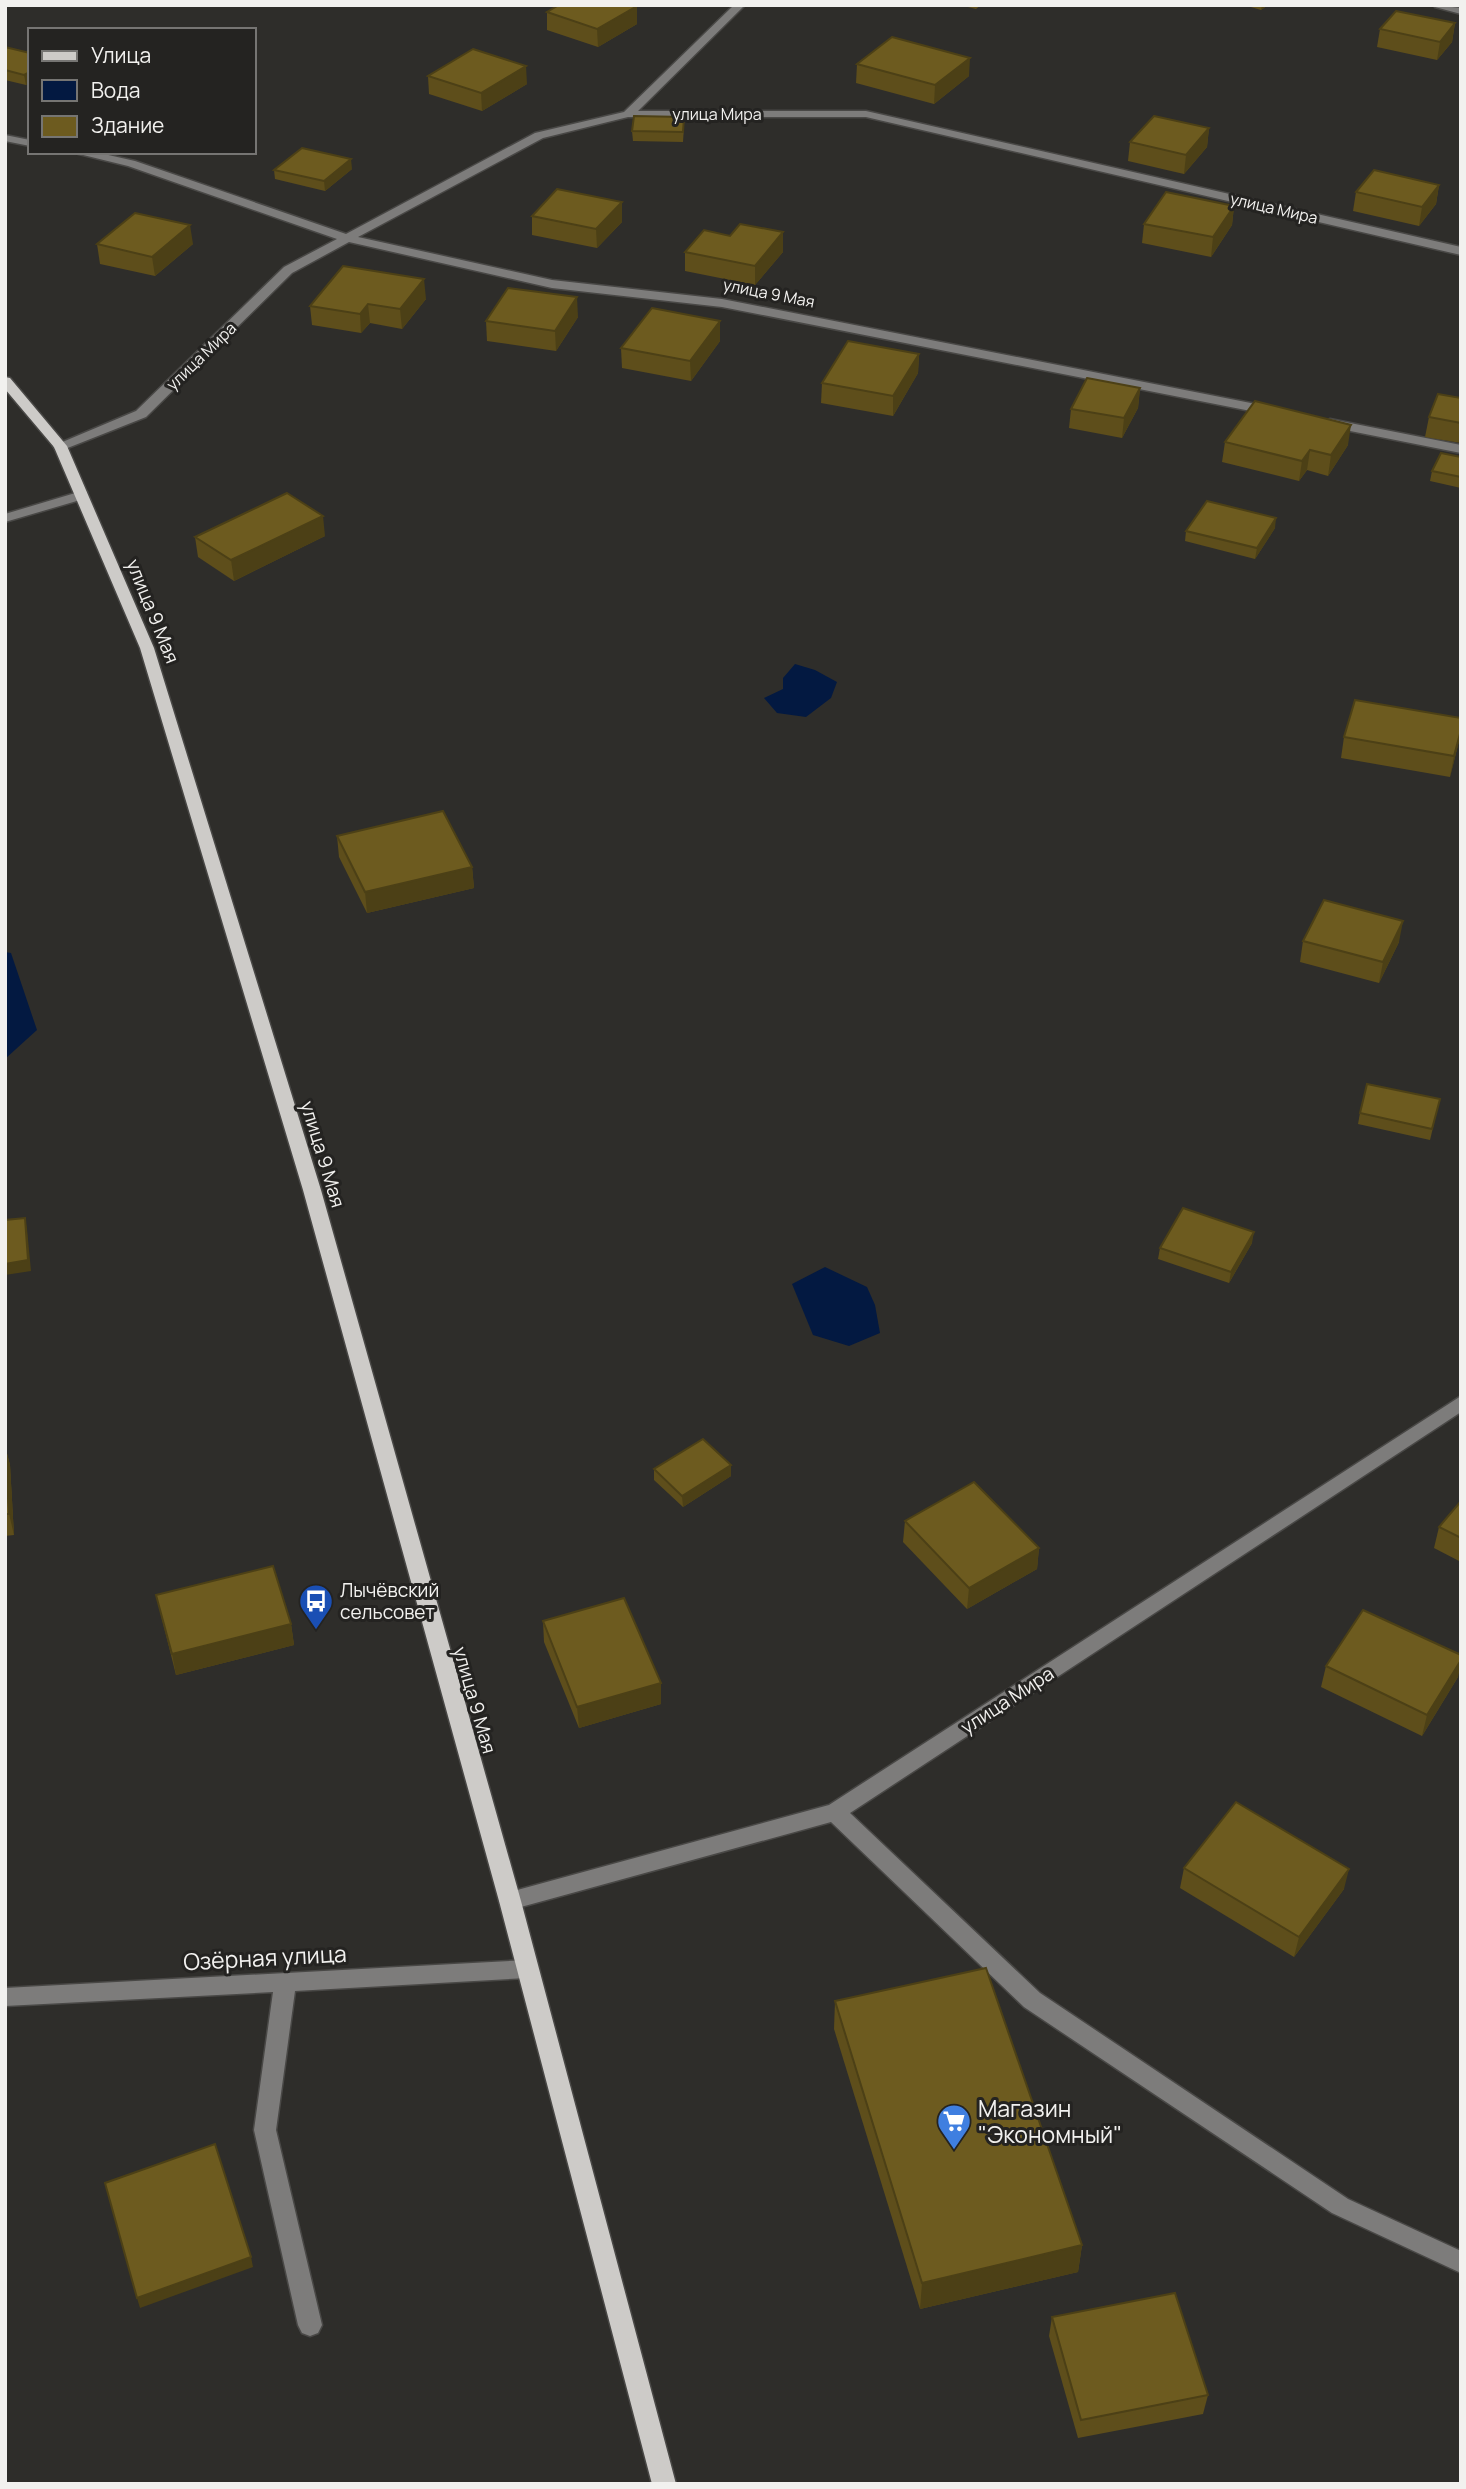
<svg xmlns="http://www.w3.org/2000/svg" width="1466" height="2489" font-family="Manrope,sans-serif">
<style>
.water{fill:#031941}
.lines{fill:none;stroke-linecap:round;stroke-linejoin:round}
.minor-casing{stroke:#494846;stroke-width:3}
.major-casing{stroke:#494846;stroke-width:3}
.minor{fill:#7d7c7b;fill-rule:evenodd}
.major{fill:#cdcbc8;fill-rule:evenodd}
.wall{fill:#5e4e1b}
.shaded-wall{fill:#4c4016}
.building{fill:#6d5b1f;stroke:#4c4016;stroke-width:2}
.labels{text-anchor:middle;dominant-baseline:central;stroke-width:6;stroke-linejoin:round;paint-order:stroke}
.far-street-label{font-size:16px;fill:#f2f1ef;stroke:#242321}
.street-label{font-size:19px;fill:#f2f1ef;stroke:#242321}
.poi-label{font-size:19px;fill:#f2f1ef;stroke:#242321;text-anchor:start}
.near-street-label{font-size:23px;fill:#f2f1ef;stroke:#242321}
.near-poi-label{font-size:23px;fill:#f2f1ef;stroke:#242321;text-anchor:start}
</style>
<rect width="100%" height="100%" fill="#2e2d2a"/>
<g class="water">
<polygon points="795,664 815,670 837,682 831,698 806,717 777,713 764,698 783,689 783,678"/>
<polygon points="5,952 11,953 37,1030 5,1059"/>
<polygon points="825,1267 867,1287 875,1305 880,1333 849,1346 813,1335 792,1284"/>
</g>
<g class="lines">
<g class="minor-casing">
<g id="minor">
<polygon points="734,5 745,5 638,111 866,111 1461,247 1461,255 866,117 628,117 543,138 358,237 552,280 722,299 1271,407 1277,411 1271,415 722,307 552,288 349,242 292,273 146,417 65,449 55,449 53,446 136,411 284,267 337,239 128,166 71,152 95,152 135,161 346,234 535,133 624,112"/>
<polygon points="1434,5 1461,8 1461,14 1435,7"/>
<polygon points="5,135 30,140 30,146 5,141"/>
<polygon points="1330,419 1461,445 1461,453 1325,426 1324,423"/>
<polygon points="82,491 87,492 87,498 5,522 5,514"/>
<polygon points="1461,1396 1461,1412 850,1813 1040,1993 1348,2199 1461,2251 1461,2273 1332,2213 1024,2007 831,1822 510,1910 503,1907 499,1901 503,1895 510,1892 829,1805"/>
<polygon points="527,1960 535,1962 538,1969 535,1976 527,1978 295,1991 276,2130 322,2325 318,2333 310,2336 302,2333 298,2325 254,2130 273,1992 5,2006 5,1988"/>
</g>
</g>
<g class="major-casing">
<polygon id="major" points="5,377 10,378 67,446 154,648 321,1190 521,1901 676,2484 652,2484 499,1901 303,1190 140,648 54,447 5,389"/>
</g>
<use href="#minor" class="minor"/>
<use href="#major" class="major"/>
</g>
<g class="wall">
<polygon points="960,5 981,5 976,9"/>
<polygon points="1244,5 1268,5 1261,10"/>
<polygon points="547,12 637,24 598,47 547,30"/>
<polygon points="1455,23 1452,42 1437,60 1377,47 1380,29"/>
<polygon points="5,47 30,53 30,82 26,85 5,80"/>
<polygon points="857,64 969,76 934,104 856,83"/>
<polygon points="428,76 527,84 482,111 429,94"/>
<polygon points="684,127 683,142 633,141 632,131"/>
<polygon points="1209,128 1207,147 1184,174 1128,161 1130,142"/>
<polygon points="352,169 325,191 275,179 274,170"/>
<polygon points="1439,185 1436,204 1419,226 1353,211 1356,192"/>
<polygon points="622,202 622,222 597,248 532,235 532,216"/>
<polygon points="1234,206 1232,225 1211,257 1142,243 1144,224"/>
<polygon points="730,236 783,252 755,285 685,271 685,252"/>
<polygon points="97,244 193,244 155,276 100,264"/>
<polygon points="426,299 402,329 370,323 361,333 312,325 310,306"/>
<polygon points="578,317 556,351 487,341 486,321"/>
<polygon points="720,321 720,341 691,381 622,368 621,348"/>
<polygon points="919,354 918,373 893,416 821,403 822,383"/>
<polygon points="1140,388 1138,408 1122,438 1069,428 1071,409"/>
<polygon points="1461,398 1461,443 1425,437 1429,417"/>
<polygon points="1225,442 1348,445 1328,476 1307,470 1299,481 1222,462"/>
<polygon points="1461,457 1461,488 1430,481 1432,471"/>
<polygon points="1275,528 1255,559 1185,541 1186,531"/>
<polygon points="325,536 234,581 198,557 195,537"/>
<polygon points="1461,733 1450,777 1341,758 1344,737"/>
<polygon points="337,836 472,867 474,888 367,913 339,857"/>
<polygon points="1303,941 1399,942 1379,983 1300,962"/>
<polygon points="1440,1099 1430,1140 1358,1124 1360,1113"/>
<polygon points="1252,1243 1229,1283 1158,1259 1160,1248"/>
<polygon points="5,1446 10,1465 14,1535 5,1536"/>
<polygon points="654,1469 731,1476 683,1507 654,1480"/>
<polygon points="1461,1501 1461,1562 1434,1548 1439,1527"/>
<polygon points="905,1521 1039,1548 1037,1569 967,1609 903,1542"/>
<polygon points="156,1595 291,1624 294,1645 176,1675"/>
<polygon points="543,1621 661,1704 579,1728 544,1642"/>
<polygon points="1326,1666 1458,1677 1422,1736 1321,1687"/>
<polygon points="1184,1868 1344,1889 1294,1957 1180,1888"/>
<polygon points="835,2001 1082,2245 1078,2272 920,2309 834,2029"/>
<polygon points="1052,2317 1208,2395 1203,2414 1078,2438 1049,2336"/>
</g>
<g class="shaded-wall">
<polygon points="1262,5 1268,5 1261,10"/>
<polygon points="637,6 637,24 598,47 597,29"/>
<polygon points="1455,23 1452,42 1437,60 1440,42"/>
<polygon points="970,58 969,76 934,104 935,85"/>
<polygon points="526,66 527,84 482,111 481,93"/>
<polygon points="30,72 30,82 26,85 24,75"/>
<polygon points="1209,128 1207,147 1184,174 1186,155"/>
<polygon points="351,159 352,169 325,191 324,181"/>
<polygon points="1439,185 1436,204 1419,226 1422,207"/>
<polygon points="622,202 622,222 597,248 596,229"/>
<polygon points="1234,206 1232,225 1211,257 1213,237"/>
<polygon points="190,225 193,244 155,276 152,257"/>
<polygon points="783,232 783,252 755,285 755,266"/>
<polygon points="424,279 426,299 402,329 400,309"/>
<polygon points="577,297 578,317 556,351 555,331"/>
<polygon points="368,304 370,323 361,333 360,314"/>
<polygon points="720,321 720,341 691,381 690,361"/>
<polygon points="919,354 918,373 893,416 893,396"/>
<polygon points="1140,388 1138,408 1122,438 1124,418"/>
<polygon points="1351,425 1348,445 1328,476 1331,455"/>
<polygon points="1310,450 1307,470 1299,481 1302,461"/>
<polygon points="323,516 325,536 234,581 231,560"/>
<polygon points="1276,518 1275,528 1255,559 1257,548"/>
<polygon points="1461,730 1461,733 1450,777 1454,756"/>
<polygon points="472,867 474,888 367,913 365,892"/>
<polygon points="1403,921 1399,942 1379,983 1383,962"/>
<polygon points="25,1218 27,1229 31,1271 5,1275 5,1264"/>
<polygon points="1254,1232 1252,1243 1229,1283 1231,1272"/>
<polygon points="5,1446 10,1465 14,1535 9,1514"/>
<polygon points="731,1465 731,1476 683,1507 682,1496"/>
<polygon points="1039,1548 1037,1569 967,1609 969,1588"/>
<polygon points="291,1624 294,1645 176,1675 172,1654"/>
<polygon points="1461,1660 1461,1665 1458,1677 1422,1736 1427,1715"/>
<polygon points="661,1683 661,1704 579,1728 577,1707"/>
<polygon points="1349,1869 1344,1889 1294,1957 1299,1937"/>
<polygon points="1082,2245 1078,2272 920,2309 922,2283"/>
<polygon points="251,2257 253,2267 140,2308 137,2298"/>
</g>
<g class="building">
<polygon points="559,5 635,5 637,6 597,29 547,12"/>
<polygon points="1396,11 1455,23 1440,42 1380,29"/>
<polygon points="892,37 970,58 935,85 857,64"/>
<polygon points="5,47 30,53 30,72 24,75 5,70"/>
<polygon points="473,49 526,66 481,93 428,76"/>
<polygon points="634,116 684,117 683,132 632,131"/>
<polygon points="1154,116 1209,128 1186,155 1130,142"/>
<polygon points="302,148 351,159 324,181 274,170"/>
<polygon points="1374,170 1439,185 1422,207 1356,192"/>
<polygon points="557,189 622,202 596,229 532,216"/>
<polygon points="1166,192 1234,206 1213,237 1144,224"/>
<polygon points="135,213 190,225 152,257 97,244"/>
<polygon points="740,224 783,232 755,266 685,252 704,230 730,236"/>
<polygon points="343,266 424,279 400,309 368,304 360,314 310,306"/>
<polygon points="508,288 577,297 555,331 486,321"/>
<polygon points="652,308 720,321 690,361 621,348"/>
<polygon points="848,341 919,354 893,396 822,383"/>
<polygon points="1087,378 1140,388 1124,418 1071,409"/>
<polygon points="1438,394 1461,398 1461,423 1429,417"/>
<polygon points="1255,401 1351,425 1331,455 1310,450 1302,461 1225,442"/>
<polygon points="1441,453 1461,457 1461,477 1432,471"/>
<polygon points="287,493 323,516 231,560 195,537"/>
<polygon points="1207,501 1276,518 1257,548 1186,531"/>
<polygon points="1355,700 1461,718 1461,730 1454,756 1344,737"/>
<polygon points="443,811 472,867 365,892 337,836"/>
<polygon points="1324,900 1403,921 1383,962 1303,941"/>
<polygon points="1367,1084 1440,1099 1432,1129 1360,1113"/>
<polygon points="1183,1208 1254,1232 1231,1272 1160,1248"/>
<polygon points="25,1218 28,1260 5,1264 5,1220"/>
<polygon points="703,1439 731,1465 682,1496 654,1469"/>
<polygon points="5,1451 9,1514 5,1514"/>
<polygon points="974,1482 1039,1548 969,1588 905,1521"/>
<polygon points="1461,1501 1461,1538 1439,1527"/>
<polygon points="273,1566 291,1624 172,1654 156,1595"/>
<polygon points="624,1598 661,1683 577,1707 543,1621"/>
<polygon points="1363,1610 1461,1655 1461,1660 1427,1715 1326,1666"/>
<polygon points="1236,1802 1349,1869 1299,1937 1184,1868"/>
<polygon points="986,1968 1082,2245 922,2283 835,2001"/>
<polygon points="215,2144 251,2257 137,2298 105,2183"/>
<polygon points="1175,2293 1208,2395 1081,2420 1052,2317"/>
</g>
<defs>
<g id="bus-pin" transform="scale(1.75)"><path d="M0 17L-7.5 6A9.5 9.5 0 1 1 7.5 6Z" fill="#1a4fb4" stroke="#242321"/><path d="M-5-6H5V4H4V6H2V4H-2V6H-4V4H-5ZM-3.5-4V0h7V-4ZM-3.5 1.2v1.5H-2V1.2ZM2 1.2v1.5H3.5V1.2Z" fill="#fff"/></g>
<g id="supermarket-pin" transform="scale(1.75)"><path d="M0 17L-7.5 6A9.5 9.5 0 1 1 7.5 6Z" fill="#3f7fe0" stroke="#242321"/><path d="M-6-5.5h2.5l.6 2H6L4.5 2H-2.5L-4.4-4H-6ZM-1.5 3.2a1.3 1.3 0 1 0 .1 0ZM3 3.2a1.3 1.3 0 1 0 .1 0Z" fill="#fff"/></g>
</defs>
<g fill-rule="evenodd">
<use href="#bus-pin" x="316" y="1601"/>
<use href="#supermarket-pin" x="954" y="2121"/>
</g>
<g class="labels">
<g class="far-street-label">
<text x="717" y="114">улица Мира</text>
<text transform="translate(1274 208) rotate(13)">улица Мира</text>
<text transform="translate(769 293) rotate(11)">улица 9 Мая</text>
<text transform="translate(201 356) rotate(-44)">улица Мира</text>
</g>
<g class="street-label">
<text transform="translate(153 611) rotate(68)">улица 9 Мая</text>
<text transform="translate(323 1154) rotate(73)">улица 9 Мая</text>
<text transform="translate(475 1700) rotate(74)">улица 9 Мая</text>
<text transform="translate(1007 1700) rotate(-33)">улица Мира</text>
</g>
<g class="poi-label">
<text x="340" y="1590">Лычёвский<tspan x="340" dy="22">сельсовет</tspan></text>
</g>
<g class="near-street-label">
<text transform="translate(265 1957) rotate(-3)">Озёрная улица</text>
</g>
<g class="near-poi-label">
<text x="978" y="2108">Магазин<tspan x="978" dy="26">"Экономный"</tspan></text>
</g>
</g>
<rect width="1466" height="2489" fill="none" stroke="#f2f1ef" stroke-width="14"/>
<rect x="28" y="28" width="228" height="126" fill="#242321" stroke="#767573" stroke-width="2"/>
<rect x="42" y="51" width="35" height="10" fill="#cdcbc8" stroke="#767573" stroke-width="2"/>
<text x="91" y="63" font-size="21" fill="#f2f1ef">Улица</text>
<rect x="42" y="80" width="35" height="21" fill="#031941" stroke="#767573" stroke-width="2"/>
<text x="91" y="98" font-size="21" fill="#f2f1ef">Вода</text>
<rect x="42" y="116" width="35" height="21" fill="#6d5b1f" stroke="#767573" stroke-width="2"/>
<text x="91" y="133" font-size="21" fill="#f2f1ef">Здание</text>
</svg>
